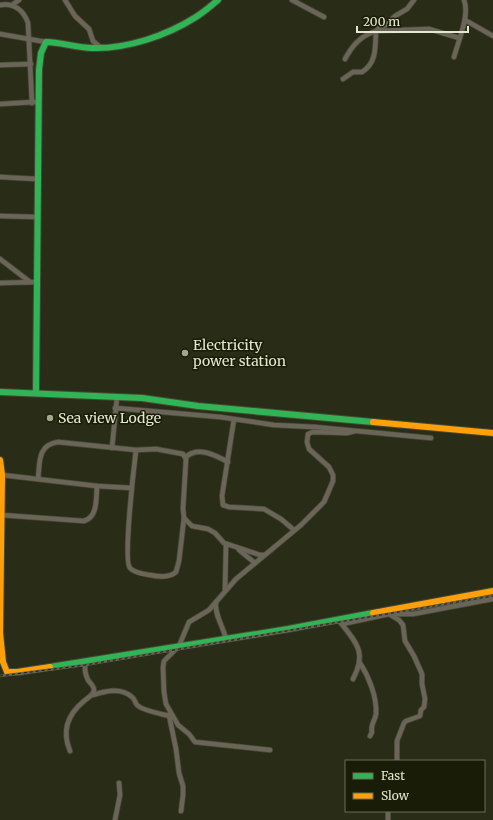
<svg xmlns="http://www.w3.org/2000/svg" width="493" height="820" font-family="Merriweather,serif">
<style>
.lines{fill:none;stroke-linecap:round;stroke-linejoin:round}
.street-casing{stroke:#454935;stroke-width:6}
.fast-casing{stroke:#454935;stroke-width:8}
.slow-casing{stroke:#454935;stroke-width:8}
.street{stroke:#6a6459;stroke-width:4.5}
.fast{stroke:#30b455;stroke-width:6}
.slow{stroke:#ff9f0a;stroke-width:6}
.rail-casing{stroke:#666356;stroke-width:2.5}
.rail{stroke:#191c06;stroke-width:1;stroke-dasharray:3;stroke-linecap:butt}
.poi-dot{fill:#a2a78c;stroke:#191c06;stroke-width:1.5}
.labels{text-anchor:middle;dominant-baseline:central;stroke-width:3;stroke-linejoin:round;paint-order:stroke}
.poi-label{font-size:14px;fill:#e3e9cc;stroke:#191c06;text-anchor:start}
</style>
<rect width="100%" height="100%" fill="#292c16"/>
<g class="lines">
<g class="street-casing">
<g id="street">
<polyline points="65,0 75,16 89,29 93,41 100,47"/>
<polyline points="292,0 324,17"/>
<path d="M0,5C14,2 24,11 28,23L32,103"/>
<polyline points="12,5 19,0"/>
<polyline points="465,20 493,36"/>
<polyline points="0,34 46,42"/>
<path d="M454,57C458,42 470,15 464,0"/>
<path d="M345,59C352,46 360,36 376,31L429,29L459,38"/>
<polyline points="0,65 31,64"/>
<path d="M343,79L353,72H362C377,63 375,47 376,31L380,27L386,25L395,16L407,9L414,0"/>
<polyline points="0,104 35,102"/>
<polyline points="0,177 37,179"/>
<polyline points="0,216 37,217"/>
<polyline points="0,259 30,282"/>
<polyline points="0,283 37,282"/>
<polyline points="115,408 220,417 274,425 315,427 431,438"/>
<polyline points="234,419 222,496 223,505 229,507 264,509 281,519 294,530"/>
<polyline points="112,448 117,397"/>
<path d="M136,450C134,466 123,561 130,568C134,573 144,574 150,575C159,577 169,578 176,572L179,561L184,518"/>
<path d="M186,457C198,446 215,455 228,462"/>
<polyline points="2,475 97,486 132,488"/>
<path d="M38,479C40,463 37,445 58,442L136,450L156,449L183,454L186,459L183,509L184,518L192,526L208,529L215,533L224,543L260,555H264"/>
<path d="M1,515L84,521C98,517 96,498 97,486"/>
<polyline points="239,550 255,563"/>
<polyline points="225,590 226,544"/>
<path d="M216,602C214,614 223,626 226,639"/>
<polyline points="389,614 399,620 403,625 405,641 414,656 422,674 422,684 425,699 424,707 421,710 420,716 406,721 404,723 397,741 397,761"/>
<path d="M340,622C357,643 367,653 353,679"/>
<polyline points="342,624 389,614 413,614 493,599"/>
<path d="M360,663C369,677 377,697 376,714C375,721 370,725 372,732L370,736"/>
<path d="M93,695C105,691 121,687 132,697C135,699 135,703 137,705C143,711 162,714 170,716"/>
<polyline points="169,715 176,749 179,773 183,786 183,795 181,811"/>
<polyline points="270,750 195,742 189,734 178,725 166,704 164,692 163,667 164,661 179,646 189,622 209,610 236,579 301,525 324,502 333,481 333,475 329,467 309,449 307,442 308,434 313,432 347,433 355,431"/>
<path d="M70,751C62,732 67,715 84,701C87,698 94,695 94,690C94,686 90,683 88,680C85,674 84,668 86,661"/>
<polyline points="388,811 388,820"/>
<polyline points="115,820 120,795 119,783"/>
</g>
</g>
<g class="fast-casing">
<g id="fast">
<polyline points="0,392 142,398 198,406 373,422"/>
<path d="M36,393L39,70L41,53L46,42C61,42 76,48 92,48C127,49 166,36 196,17C204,12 211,6 218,0"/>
<polyline points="50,667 288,629 373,613"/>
</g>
</g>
<g class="slow-casing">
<g id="slow">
<polyline points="373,422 493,433"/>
<polyline points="0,460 2,475 0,633 3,662 7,672 17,672 50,667"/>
<polyline points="373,613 493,591"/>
</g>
</g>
<use href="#street" class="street"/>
<use href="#fast" class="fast"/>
<use href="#slow" class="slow"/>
<g class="rail-casing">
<polyline id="rail" points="0,676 85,665 493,596"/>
</g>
<use href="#rail" class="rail"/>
</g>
<g class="poi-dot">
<circle cx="185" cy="353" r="4"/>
<circle cx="50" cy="418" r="4"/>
</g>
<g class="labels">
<g class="poi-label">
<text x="193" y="345">Electricity<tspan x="193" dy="16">power station</tspan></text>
<text x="58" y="418">Sea view Lodge</text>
</g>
</g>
<rect x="345" y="760" width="140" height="52" fill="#191c06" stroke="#6a6e55"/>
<rect x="353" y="773" width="20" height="6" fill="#30b455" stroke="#6a6e55"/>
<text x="381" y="780" font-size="12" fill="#e3e9cc">Fast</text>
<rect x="353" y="793" width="20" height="6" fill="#ff9f0a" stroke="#6a6e55"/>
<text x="381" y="800" font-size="12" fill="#e3e9cc">Slow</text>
<path d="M357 26v6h111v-6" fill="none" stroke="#e3e9cc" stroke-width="2"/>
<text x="363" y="26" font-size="12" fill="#e3e9cc" stroke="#191c06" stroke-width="3" paint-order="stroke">200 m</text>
</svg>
